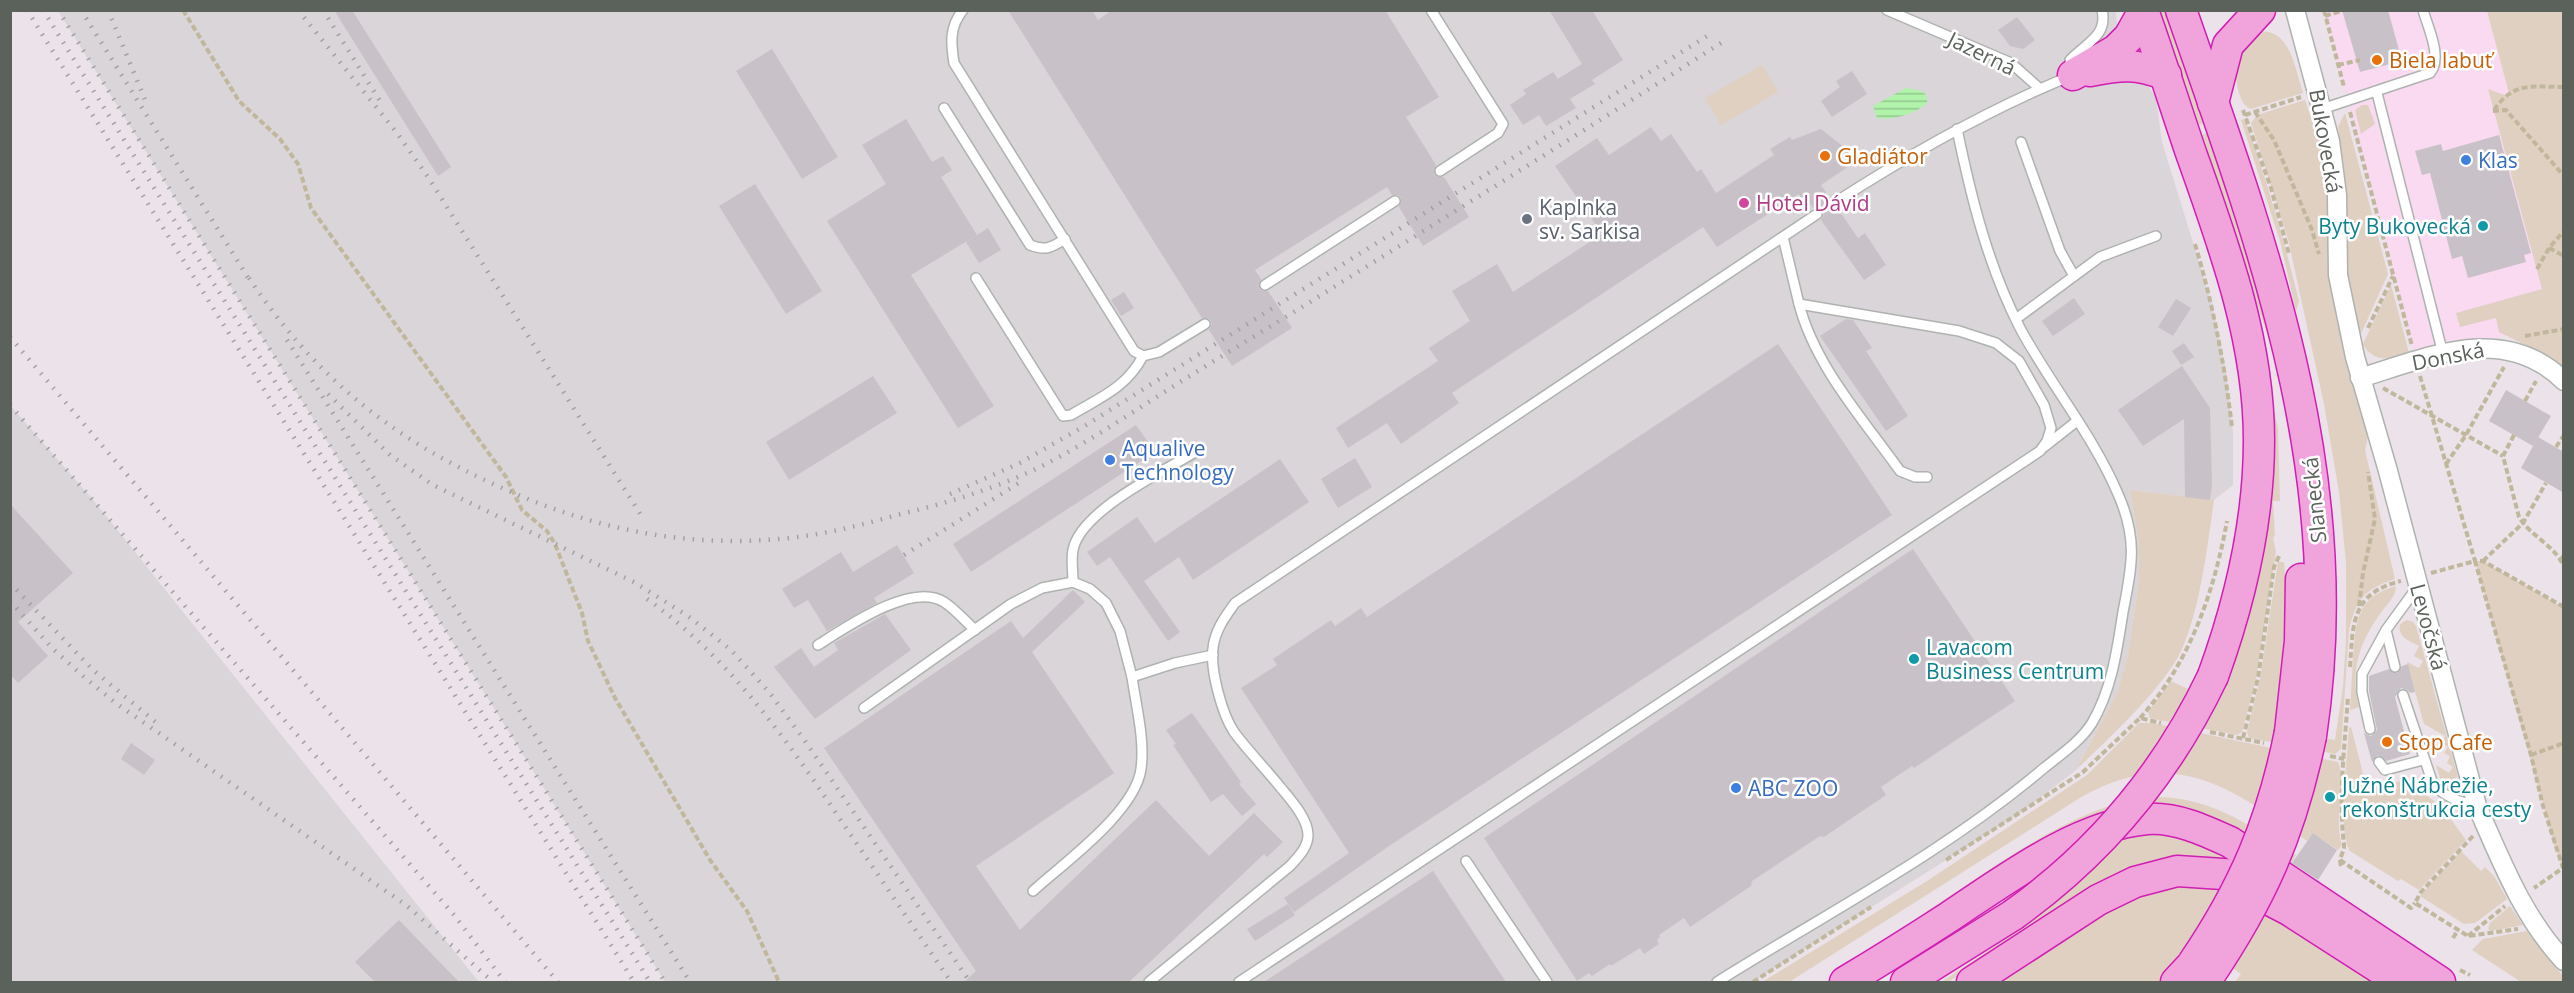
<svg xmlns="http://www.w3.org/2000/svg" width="2574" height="993" font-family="'Open Sans',sans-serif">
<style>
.commercial{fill:#f9daf1}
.industrial{fill:#dad5d9}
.grass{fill:#e0d0c2}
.water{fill:url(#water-rules)}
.building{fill:#c9c1c8}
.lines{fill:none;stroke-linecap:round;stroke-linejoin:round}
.service-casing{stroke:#aeb3af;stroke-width:12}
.minor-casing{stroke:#aeb3af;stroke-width:21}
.trunk-casing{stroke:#d11db3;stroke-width:33}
.path{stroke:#c0b79c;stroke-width:4;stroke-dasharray:6 3;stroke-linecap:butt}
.service{stroke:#fff;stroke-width:9}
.minor{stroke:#fff;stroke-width:18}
.trunk{stroke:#f1a3dc;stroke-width:30}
.rail{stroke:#a0a2a0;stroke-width:4.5;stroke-dasharray:1.5 8;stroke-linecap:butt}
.trunk-bridge-casing{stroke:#d11db3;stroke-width:33;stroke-linecap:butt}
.trunk-bridge{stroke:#f1a3dc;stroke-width:30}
.food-dot{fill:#e8710a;stroke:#fff;stroke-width:2}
.shop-dot{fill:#3f7fe0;stroke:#fff;stroke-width:2}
.hotel-dot{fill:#d1479c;stroke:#fff;stroke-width:2}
.worship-dot{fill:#6b7280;stroke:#fff;stroke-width:2}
.culture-dot{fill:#0f9aa8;stroke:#fff;stroke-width:2}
.labels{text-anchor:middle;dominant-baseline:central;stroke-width:5;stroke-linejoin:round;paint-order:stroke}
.street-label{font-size:21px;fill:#5b615b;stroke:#fff}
.food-label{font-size:21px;fill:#c56008;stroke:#fff;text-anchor:start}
.shop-label{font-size:21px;fill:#366cbe;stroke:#fff;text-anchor:start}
.hotel-label{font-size:21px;fill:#b23c85;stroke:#fff;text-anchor:start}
.worship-label{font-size:21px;fill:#5b616d;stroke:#fff;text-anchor:start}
.culture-label{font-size:21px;fill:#0d838f;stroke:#fff;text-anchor:start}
</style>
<defs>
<pattern id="water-rules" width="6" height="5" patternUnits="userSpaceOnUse" patternTransform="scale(1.5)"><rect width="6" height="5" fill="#b1f3ab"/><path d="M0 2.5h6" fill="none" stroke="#93c88e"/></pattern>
</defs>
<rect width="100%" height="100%" fill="#ebe3e9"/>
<polygon class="commercial" points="2324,11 2487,11 2529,168 2563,320 2416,360"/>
<g class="industrial">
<polygon points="58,11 2116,11 2117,25 2112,35 2119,77 2147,84 2156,98 2162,142 2212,304 2226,371 2233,433 2233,485 2214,500 2130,490 2139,545 2139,580 2128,655 2118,691 2076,770 2019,814 1753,982 665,982"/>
<polygon points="10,405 95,502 479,982 11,982"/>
</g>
<g class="grass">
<polygon points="2153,11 2168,11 2206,123 2195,126"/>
<polygon points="2487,11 2563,11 2563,371 2535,350 2499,332 2496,318 2460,327 2456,313 2542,289 2488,89 2510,97"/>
<path d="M2258,32C2290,27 2295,69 2303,93L2251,109C2234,103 2235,63 2235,48Z"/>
<polygon points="1762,65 1778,92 1721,125 1705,98"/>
<path d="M2305,100L2323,153L2328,195L2329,275L2336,317L2368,437L2365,450L2395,579C2365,589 2356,599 2349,630L2341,749L2335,754L2249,738L2247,732L2260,679L2278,562H2284C2290,621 2284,671 2274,729L2335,740L2343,687L2346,639V563L2339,492L2324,404L2288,239L2251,123L2257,115Z"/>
<polygon points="2362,105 2368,105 2375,124 2361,134 2355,110"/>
<polygon points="2345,113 2388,274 2359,338 2347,290 2345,179 2338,127"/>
<path d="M2243,119L2246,122C2267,181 2284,240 2299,301L2296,311L2280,241L2241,120Z"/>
<polygon points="2210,132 2239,215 2279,368 2199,136"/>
<path d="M2391,285L2409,353C2392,360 2373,363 2363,344Z"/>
<polygon points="2270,410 2274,410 2278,428 2280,501 2273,501 2275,536 2273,537 2276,552 2256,678 2242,732 2237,735 2154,719 2150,718 2148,712 2171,681 2218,703 2232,669 2228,667"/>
<path d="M2130,490L2214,500C2207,548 2201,605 2182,649C2164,688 2108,739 2076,770L2118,691L2128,655L2139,580V545Z"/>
<polygon points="2475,561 2483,561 2563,607 2563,869 2554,844"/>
<path d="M2396,586C2396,597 2386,605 2380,614C2359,643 2350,671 2359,707L2350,710C2351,692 2352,675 2353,658C2356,622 2356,597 2396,586Z"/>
<path d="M2407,620L2413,622L2416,626L2458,777L2449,783L2440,778L2436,765L2449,773L2453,767L2447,763L2450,756L2444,753L2448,747L2442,743L2445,736L2424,724L2407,662L2419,668L2423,661L2414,656L2419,646C2410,641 2397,637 2400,624Z"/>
<path d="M2139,723H2153L2338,762C2347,784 2333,819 2342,845L2338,850L2313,833L2307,841C2232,788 2175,745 2083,796L1789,982H1762L1927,881L2087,775Z"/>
<path d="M2351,727L2367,789L2405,780L2441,806L2466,840L2419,890L2401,879L2398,881L2350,851C2337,830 2348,755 2349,728Z"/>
<path d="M2151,797C2208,795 2250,825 2296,855L2290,866L2186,810L1930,915L1927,911C1980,877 2035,835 2093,812C2112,804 2131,801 2151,797Z"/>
<polygon points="2134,833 2169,833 2226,854 2223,860 2203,857 2175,857 1985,956 1949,982 1941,982 2022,928 2000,897 2037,874"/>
<polygon points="2461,851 2481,871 2485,867 2494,876 2507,899 2475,923 2464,924 2420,896"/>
<polygon points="2179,884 2221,887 2278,912 2382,982 2235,982 2241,974 2191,939 2161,982 1995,982 2123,901"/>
<polygon points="2510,906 2523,925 2491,931 2488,929 2490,923"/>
<polygon points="2527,931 2563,976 2563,982 2521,982 2472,950 2483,939"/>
</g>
<path class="water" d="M1906,88L1922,91L1927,96V103C1917,113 1892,121 1877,118L1873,106Z"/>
<g class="building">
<polygon points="334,10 352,10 451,167 438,176"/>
<polygon points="1008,10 1092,10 1098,20 1112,10 1385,10 1439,97 1406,117 1436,165 1434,174 1438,177 1444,177 1469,217 1423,246 1399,207 1401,198 1398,195 1392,195 1387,187 1255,270 1261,279 1259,288 1262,291 1268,291 1292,328 1232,366 1209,330 1212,324 1210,320 1202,318"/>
<polygon points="1549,10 1592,10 1623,60 1592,80 1595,84 1570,99 1576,108 1546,126 1539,115 1523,125 1510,105 1526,94 1523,90 1553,72 1558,79 1582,64"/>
<polygon points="2342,10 2388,10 2402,61 2360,72"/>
<polygon points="2017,17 2035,40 2023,49 2010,46 1998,30"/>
<polygon points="772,49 838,157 802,179 736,71"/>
<polygon points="1852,71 1867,94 1832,117 1821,101 1840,87 1836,81"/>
<polygon points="906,119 932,162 943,156 952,170 941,177 977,235 911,275 994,406 958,428 827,221 886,184 862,145"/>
<polygon points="1651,127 1661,141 1671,134 1697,172 1701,169 1716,193 1774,155 1770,149 1790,137 1792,140 1821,129 1849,151 1849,166 1821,185 1830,198 1828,206 1831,209 1838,209 1858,238 1865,233 1886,265 1864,280 1821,220 1824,214 1822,210 1813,208 1804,196 1801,198 1799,194 1717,247 1703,227 1452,393 1459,403 1401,444 1387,423 1348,448 1336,428 1438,361 1429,348 1470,321 1452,291 1497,264 1513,292 1602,234 1555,166 1597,138 1609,155"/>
<polygon points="2499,135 2531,253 2524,255 2526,262 2468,278 2462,256 2452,259 2430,173 2422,175 2415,151 2441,144 2443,151"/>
<polygon points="755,184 822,291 786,314 719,206"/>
<polygon points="988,228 1001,250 979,263 966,242"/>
<polygon points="1124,292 1134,308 1121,316 1111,300"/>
<polygon points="2074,298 2085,314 2053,336 2042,321"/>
<polygon points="2176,299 2191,308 2173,336 2158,327"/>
<polygon points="1846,319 1853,320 1872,348 1866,351 1908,416 1886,431 1820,336"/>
<polygon points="2184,343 2194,357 2181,365 2172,351"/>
<polygon points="1778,344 1892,515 1392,844 1294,912 1284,898 1349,853 1241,688 1277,665 1273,659 1331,620 1335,626 1361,608 1367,617"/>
<polygon points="2182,366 2210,408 2212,485 2210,500 2185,497 2184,419 2143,446 2118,410"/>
<polygon points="873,376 897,413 789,480 766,442"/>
<polygon points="2506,390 2551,416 2533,446 2489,421"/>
<polygon points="1136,425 1155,452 971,572 953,544"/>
<polygon points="2538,437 2564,452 2564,493 2521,468"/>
<polygon points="1355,458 1372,487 1338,508 1321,479"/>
<polygon points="1280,459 1309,502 1193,580 1179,557 1144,581 1180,632 1168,641 1110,557 1097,566 1087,552 1137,517 1155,543"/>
<polygon points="10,504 73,573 18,622 48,656 18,683 10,674"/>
<polygon points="897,545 914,573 874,598 877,603 827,631 808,600 794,608 782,589 841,552 853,572"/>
<polygon points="1913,549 2015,701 1914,768 1912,766 1881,787 1886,795 1824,837 1820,836 1752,881 1751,886 1690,927 1684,918 1659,935 1660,937 1657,940 1659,944 1644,954 1640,948 1611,966 1610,964 1592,976 1589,973 1577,981 1484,838"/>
<polygon points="1073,590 1085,602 1032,652 1114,773 976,866 1020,930 1156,800 1209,856 1254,813 1283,842 1267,857 1264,854 1129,982 964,982 976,971 824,748 1011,621 1023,638"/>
<polygon points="885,614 911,650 815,719 774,667 801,648 814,667 838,650 834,643"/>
<polygon points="2408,664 2415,692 2410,693 2407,690 2401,688 2395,697 2410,754 2386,761 2378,755 2372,762 2364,733 2371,736 2377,730 2369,691 2369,676 2389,669 2393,673 2397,673 2402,666"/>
<polygon points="1192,713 1241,782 1239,784 1256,804 1242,816 1223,794 1211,802 1173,745 1176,744 1166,730"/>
<polygon points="131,743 155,760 144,775 121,759"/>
<polygon points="2313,833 2337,850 2318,880 2292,863"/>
<polygon points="1433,871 1506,982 1264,982"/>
<polygon points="1288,904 1295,915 1255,941 1247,929"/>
<polygon points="399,920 459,982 375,982 355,962"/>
</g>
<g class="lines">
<g class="service-casing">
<g id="service">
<path d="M963,10C949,27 951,44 954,63L1134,351L1143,356L1159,352L1205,324"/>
<polyline points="1431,10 1503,124 1498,133 1440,171"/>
<polyline points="1887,10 2011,63 2039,88"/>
<polyline points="2377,93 2443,354"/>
<path d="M944,108L1030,245C1045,251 1051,248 1065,239"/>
<path d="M2322,109L2430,73C2443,58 2428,28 2423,10"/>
<polyline points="2021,142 2060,251 2074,276"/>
<path d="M1834,203C1910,154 1989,109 2073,75L2070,60C2086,43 2108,36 2102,10"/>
<path d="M976,278L1063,416L1071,415C1101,397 1126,388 1143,356"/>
<polyline points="1265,285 1395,201"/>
<path d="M1799,304C1815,366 1863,419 1900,471L1915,477H1927"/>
<polyline points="2016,319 2100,257 2156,236"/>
<polyline points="2044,447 2077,421"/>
<path d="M1073,582C1073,572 1071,559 1073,550C1080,511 1164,471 1197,451"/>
<path d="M818,645C845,628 912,581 944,602C955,609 965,621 975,630"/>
<polyline points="2395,667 2386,630 2418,586"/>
<path d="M2403,695L2433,784C2445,797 2459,802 2477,806"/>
<polyline points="864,708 1011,604 1042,588 1073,582 1090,589 1106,603 1120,631 1132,677"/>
<polyline points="2370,729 2362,692 2362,674 2386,630"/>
<polyline points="2379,762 2385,770 2423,760"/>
<polyline points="1466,861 1547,982"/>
<path d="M1033,891C1065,862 1135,812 1141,769C1145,739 1136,706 1132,677L1175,663L1213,655"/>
<path d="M1149,982L1290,866C1297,858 1308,848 1308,835C1308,819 1291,800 1281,788C1266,769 1248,751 1234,732C1222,714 1210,670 1213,648C1215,630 1225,617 1235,603L1817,214"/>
<polyline points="1239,982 2040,451 2047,441 2051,428 2044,405 2019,361 1996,343 1959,331 1799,304 1783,237"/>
<path d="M1717,982C1827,913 1945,852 2044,768C2060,755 2081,741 2092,723C2112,689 2117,650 2123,612C2132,566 2138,539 2118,494C2093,435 2050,384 2020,328C1988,266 1971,197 1957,129"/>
</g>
</g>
<g class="minor-casing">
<g id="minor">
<path d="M2295,10L2330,141L2337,195L2338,275L2355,357L2388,471L2477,806C2501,860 2522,916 2564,961"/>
<path d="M2360,378C2429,357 2504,322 2564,381"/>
</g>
</g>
<g class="trunk-casing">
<g id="trunk">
<path d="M2143,10C2160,58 2175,106 2191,153C2224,246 2259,340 2259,440C2259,521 2241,599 2213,676"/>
<path d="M2181,10C2265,251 2350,477 2311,736"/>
<path d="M2090,71C2121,65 2136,63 2166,75"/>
<polyline points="2073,75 2116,50 2129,37 2143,12"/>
<polyline points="2213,103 2228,45 2260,10"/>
<polyline points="2290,732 2300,641 2301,579"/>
<polyline points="2235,882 2289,910 2401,982"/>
<path d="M1845,982C1880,961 1915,939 1949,917C2006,879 2078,825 2147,819C2176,817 2204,830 2230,842L2440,982"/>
<polyline points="1906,982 2013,915"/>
<polyline points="1972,982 2098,900 2135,882 2177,871 2269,877"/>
<polyline points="2176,982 2190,967"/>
</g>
</g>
<g class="path">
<polyline points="183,10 239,101 280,139 298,164 311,208 506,477 522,510 547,531 555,544 582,613 588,641 615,698 710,860 747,911 779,982"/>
<polyline points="2324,10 2344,87"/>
<polyline points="2325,16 2344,10"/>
<polyline points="2338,65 2360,60"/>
<polyline points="2243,110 2271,188 2289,254"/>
<path d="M2494,110C2514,81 2532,87 2564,87"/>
<polyline points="2493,111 2506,110 2564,176"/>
<polyline points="2255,112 2274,140 2312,230 2319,254"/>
<polyline points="2350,112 2412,346"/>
<polyline points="2245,115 2301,97"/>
<path d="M2195,244C2213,305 2225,365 2232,428"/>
<polyline points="2549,248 2564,256"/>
<polyline points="2537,269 2549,248 2564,231"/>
<polyline points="2368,328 2393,276"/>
<polyline points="2525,336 2564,329"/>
<polyline points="2420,376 2475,561 2483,561 2564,607"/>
<polyline points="2383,388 2503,456"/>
<polyline points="2525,401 2536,381"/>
<path d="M2514,435L2503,456L2519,517C2530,536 2555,545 2564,567"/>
<polyline points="2556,447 2564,435"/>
<polyline points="2446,464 2466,435 2504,367"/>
<polyline points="2561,560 2564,555"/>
<polyline points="2483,561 2523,523 2546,483"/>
<polyline points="2431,573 2475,561 2531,755 2543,806 2563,868 2534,888"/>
<polyline points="2359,606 2363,573 2375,519 2368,472"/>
<path d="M2350,667C2353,624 2351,593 2401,581"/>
<path d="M2140,718C2189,664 2214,593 2227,521"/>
<polyline points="2210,732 2264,743"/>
<polyline points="2243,738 2258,678 2274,567 2280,554"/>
<polyline points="2531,755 2564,743"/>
<polyline points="2330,756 2344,759"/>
<polyline points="2473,836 2421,892 2415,903 2468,936 2518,929"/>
<polyline points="1946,860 2083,772 2140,718 2161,723"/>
<polyline points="2340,860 2411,908 2415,903"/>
<path d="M2341,866C2338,857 2345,852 2344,844C2338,796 2345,745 2348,696"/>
<polyline points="2468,936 2505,906"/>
<polyline points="2453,938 2458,930"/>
<polyline points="2460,970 2470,975"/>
<polyline points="1753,982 1871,907"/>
</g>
<use href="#service" class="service"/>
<use href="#minor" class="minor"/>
<use href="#trunk" class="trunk"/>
<g class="rail">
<polyline points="27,10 634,982"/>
<polyline points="43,10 650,982"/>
<polyline points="58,10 665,982"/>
<polyline points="81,10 252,284"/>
<polyline points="108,10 146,102"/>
<polyline points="298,10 397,133 428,177 644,520"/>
<polyline points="323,10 380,101"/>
<path d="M249,278C315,377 392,439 500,487C592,529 688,549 789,538C826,534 862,525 897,515C947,503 995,489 1042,466C1085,444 1125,417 1166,391C1216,359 1267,329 1318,297C1452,213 1587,129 1721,43"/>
<polyline points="10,337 558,982"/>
<polyline points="287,340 690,982"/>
<polyline points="328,394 390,455 433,485 634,582 688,616 731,650 769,692 805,741 970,982"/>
<polyline points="10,405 454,915 505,982"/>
<polyline points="950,494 1020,463 1086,425 1712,33"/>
<polyline points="904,555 1019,483"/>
<polyline points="10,583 93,670 158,724"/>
<path d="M647,599C732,660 789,743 846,828C881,879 916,931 951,982"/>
<polyline points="10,601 53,649 84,677 117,704 406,905 493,982"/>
</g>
<g class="trunk-bridge-casing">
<g id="trunk-bridge">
<path d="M2013,915C2101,852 2167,773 2213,676"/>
<path d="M2193,963C2244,888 2272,822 2290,732"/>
<path d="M2207,979C2262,898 2291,833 2311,736"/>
</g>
</g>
<use href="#trunk-bridge" class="trunk-bridge"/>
</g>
<g class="food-dot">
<circle cx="2377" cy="60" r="6"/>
<circle cx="1825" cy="156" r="6"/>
<circle cx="2387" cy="742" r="6"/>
</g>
<g class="shop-dot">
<circle cx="2466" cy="160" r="6"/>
<circle cx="1110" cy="460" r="6"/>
<circle cx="1736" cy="788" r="6"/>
</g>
<circle class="hotel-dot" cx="1744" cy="203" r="6"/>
<circle class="worship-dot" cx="1527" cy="219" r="6"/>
<g class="culture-dot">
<circle cx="2483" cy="226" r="6"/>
<circle cx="1914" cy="659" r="6"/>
<circle cx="2330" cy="797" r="6"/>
</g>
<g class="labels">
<g class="street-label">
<text transform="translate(1982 53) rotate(26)">Jazerná</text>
<text transform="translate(2326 141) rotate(80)">Bukovecká</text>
<text transform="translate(2448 356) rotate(-11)">Donská</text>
<text transform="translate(2314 500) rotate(-96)">Slanecká</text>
<text transform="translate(2429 627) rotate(75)">Levočská</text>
</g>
<g class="food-label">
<text x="2389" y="60">Biela labuť</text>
<text x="1837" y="156">Gladiátor</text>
<text x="2399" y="742">Stop Cafe</text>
</g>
<g class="shop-label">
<text x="2478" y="160">Klas</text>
<text x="1122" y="448">Aqualive<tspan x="1122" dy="24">Technology</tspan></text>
<text x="1748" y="788">ABC ZOO</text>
</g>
<g class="hotel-label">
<text x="1756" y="203">Hotel Dávid</text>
</g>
<g class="worship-label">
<text x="1539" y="207">Kaplnka<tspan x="1539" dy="24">sv. Sarkisa</tspan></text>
</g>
<g class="culture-label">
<text x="2471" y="226" text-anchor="end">Byty Bukovecká</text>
<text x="1926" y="647">Lavacom<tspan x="1926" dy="24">Business Centrum</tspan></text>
<text x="2342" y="785">Južné Nábrežie,<tspan x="2342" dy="24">rekonštrukcia cesty</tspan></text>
</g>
</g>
<rect width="2574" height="993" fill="none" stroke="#5b615b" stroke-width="24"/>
</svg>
